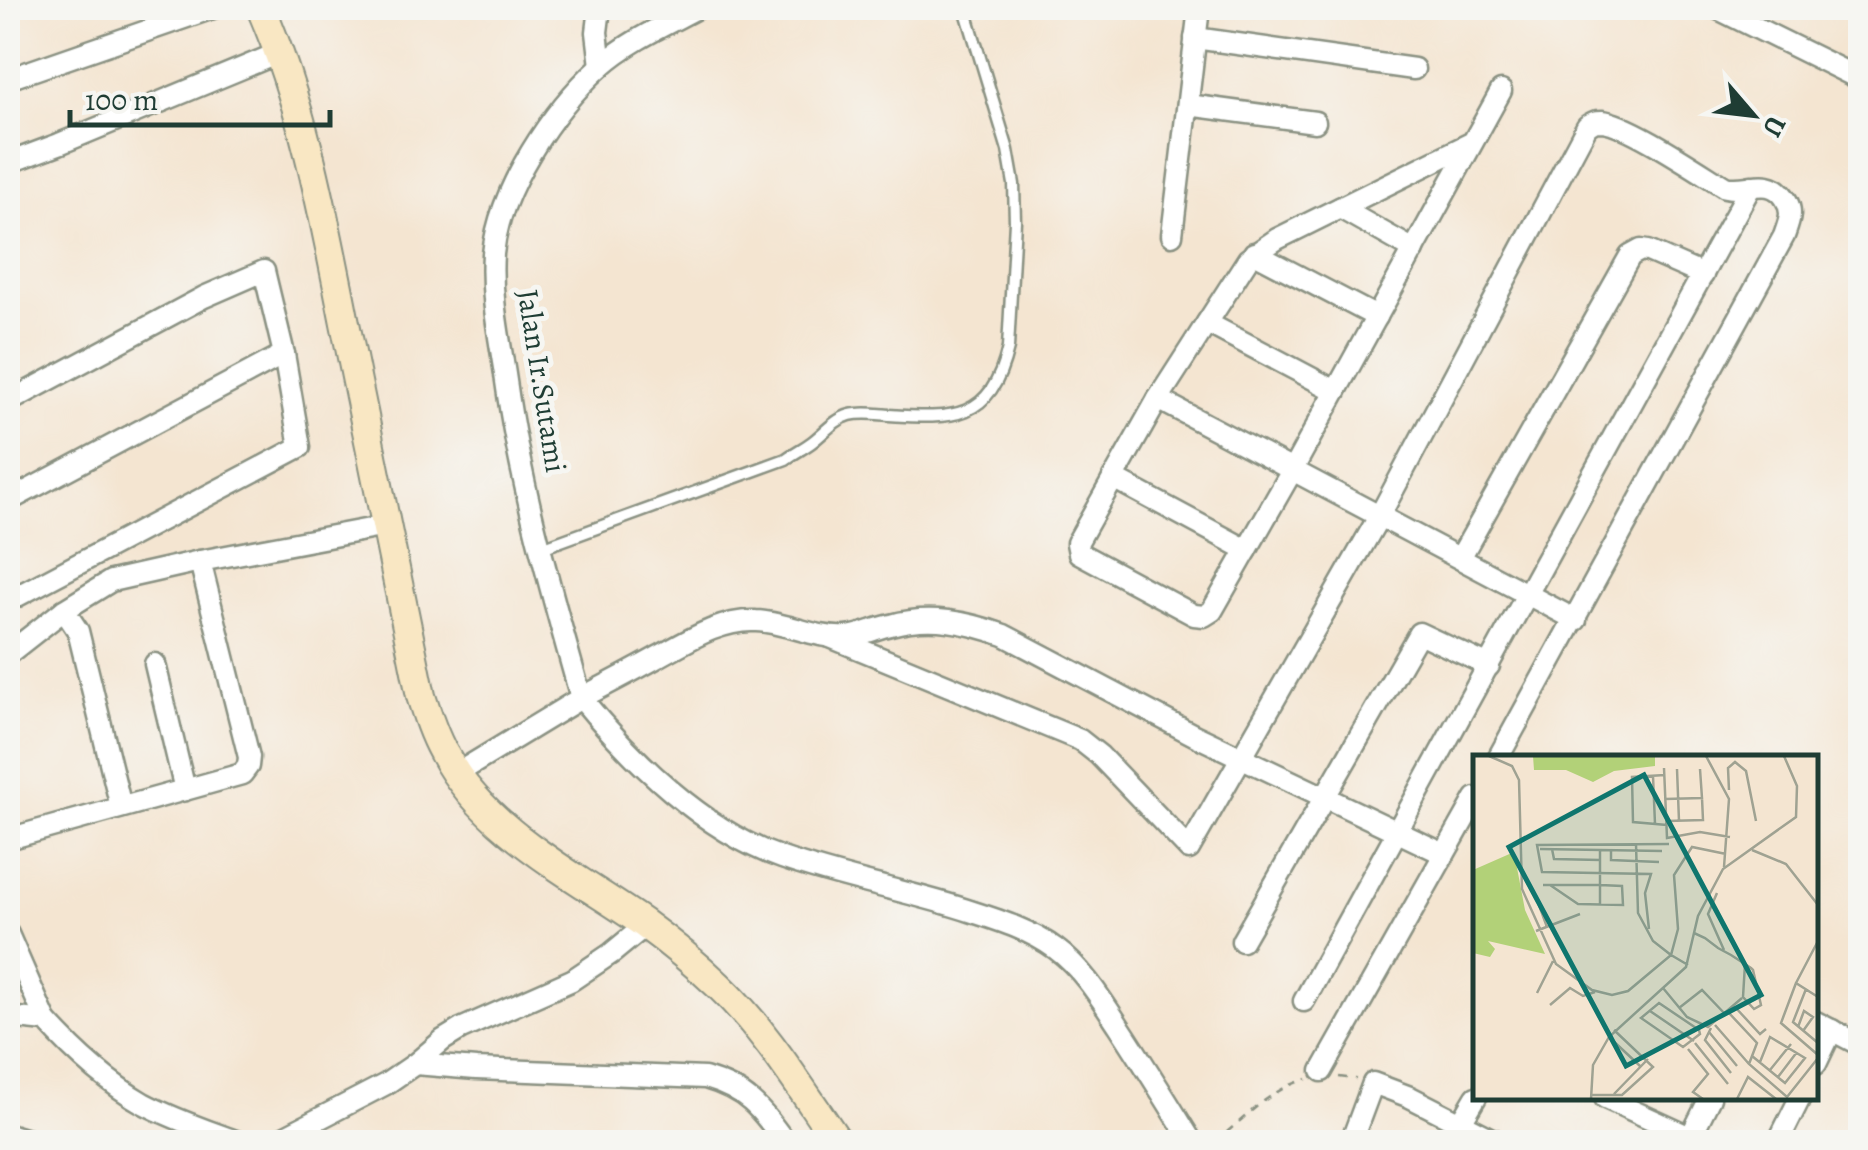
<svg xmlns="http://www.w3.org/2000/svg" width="1868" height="1150" font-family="Alegreya,serif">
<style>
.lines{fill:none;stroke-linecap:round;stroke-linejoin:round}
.lane-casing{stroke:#8a9182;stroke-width:15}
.street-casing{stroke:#8a9182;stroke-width:25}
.secondary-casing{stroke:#8a9182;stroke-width:32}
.path{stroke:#8a9182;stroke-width:2.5;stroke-dasharray:8 8;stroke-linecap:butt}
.lane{stroke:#fff;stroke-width:10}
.street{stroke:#fff;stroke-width:20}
.secondary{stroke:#f9e7c3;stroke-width:28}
.labels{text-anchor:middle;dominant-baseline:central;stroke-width:10;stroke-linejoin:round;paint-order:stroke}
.street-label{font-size:30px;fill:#1f3d34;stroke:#f6f6f2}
.inset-road{fill:none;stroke:#9fa292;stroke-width:2.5}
.view{fill:#0f766e;fill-opacity:0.15;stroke:#0f766e;stroke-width:5}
.inset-edge{fill:none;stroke:#1f3d34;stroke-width:5}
</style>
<rect width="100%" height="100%" fill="#f6f6f2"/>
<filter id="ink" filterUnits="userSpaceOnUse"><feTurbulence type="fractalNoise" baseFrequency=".01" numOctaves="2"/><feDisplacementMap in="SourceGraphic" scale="20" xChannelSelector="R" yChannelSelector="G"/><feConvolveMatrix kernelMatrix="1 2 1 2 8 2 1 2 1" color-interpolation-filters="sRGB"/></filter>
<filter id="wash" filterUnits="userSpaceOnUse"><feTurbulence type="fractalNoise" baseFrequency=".0048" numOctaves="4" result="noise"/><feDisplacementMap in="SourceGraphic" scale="40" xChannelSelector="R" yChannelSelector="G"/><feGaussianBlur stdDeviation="2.25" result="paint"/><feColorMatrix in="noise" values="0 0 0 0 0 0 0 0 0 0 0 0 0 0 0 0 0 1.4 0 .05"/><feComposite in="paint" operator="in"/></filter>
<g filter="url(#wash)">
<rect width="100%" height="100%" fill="#f4e5d1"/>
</g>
<g filter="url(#ink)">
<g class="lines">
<g class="lane-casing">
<path id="lane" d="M539,549L786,459C794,453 804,448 812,442C824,433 835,419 850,415C862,412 877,414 889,415C953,419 991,421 1008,348L1015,221L1014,184L1008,150L965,8"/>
</g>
<g class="street-casing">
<g id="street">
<polyline points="600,8 597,32 601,66"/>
<polyline points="1716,8 1860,79"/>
<polyline points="1195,38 1414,69"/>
<polyline points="8,79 213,8"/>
<polyline points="1188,105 1315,122"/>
<polyline points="1473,142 1277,239 1248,259 1158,399 1077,543 1079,553 1194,615 1204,616 1212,611 1293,469 1501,91"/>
<polyline points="8,163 59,144 281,52"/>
<polyline points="1340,208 1414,250"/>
<polyline points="1172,235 1199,8"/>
<polyline points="1254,253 1377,317"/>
<polyline points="1207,323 1336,391"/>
<polyline points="1158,399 1576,620"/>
<polyline points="8,402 204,297 264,271 284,354 300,447 8,601"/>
<polyline points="1113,478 1247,550"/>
<polyline points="8,501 284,354"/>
<polyline points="1460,558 1630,256 1641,250 1648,251 1703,275"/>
<polyline points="64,610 78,631 121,807"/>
<path d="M830,637L1080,740L1099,755L1189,849L1380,515L1587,126C1594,122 1593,121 1602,121C1628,123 1699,171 1725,187C1746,193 1769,174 1785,198C1794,211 1789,222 1784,236L1498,758"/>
<polyline points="8,654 64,610 111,581 200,561 386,526"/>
<polyline points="155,664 185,790"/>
<path d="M456,774L581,698C552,594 521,489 506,381C500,340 490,296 493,254C499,189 553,109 601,66C629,41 665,25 697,8"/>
<polyline points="8,839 242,774 248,766 249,757 200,561"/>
<polyline points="8,934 46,1021"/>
<polyline points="1242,941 1419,633 1489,666"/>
<polyline points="1304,1001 1751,186"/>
<path d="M8,1017L46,1021C74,1052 106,1082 143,1103C173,1119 206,1130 238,1142"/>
<polyline points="1816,1022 1860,1045"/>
<path d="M415,1064L476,1069L705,1078C747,1090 760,1108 785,1142"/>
<polyline points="1816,1064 1832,1030"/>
<polyline points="1322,1071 1476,798"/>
<polyline points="1605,1098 1701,1142"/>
<polyline points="1460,1124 1476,1097"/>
<polyline points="8,1134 34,1142"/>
<polyline points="1690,1138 1710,1098"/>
<polyline points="274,1142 386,1084 415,1064 443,1040 461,1029 572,980 612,953 646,925"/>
<path d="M1192,1142C1168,1103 1144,1064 1119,1026C1101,999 1083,969 1056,949C1032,931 1001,921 973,912C910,891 844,880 782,858C704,831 632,760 581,698C606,685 631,672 656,658C686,642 720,619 756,621C786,622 815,639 846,637C861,636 876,628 891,625C930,614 967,622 1004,635L1194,735L1444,854"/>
<polyline points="1351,1142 1373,1083 1410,1097 1498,1142"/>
<polyline points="1778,1142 1800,1098"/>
</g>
</g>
<g class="secondary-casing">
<path id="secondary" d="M261,8C304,107 324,217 345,323C370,447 396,571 421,696C427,715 433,734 443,752C483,830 574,875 643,923C669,942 696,964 719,986C766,1031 801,1089 838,1142"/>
</g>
<g class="path">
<polyline points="1339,1077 1356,1079"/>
<path d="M1214,1142C1246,1119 1267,1090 1307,1079"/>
</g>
<use href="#lane" class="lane"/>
<use href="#street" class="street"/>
<use href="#secondary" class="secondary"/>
</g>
</g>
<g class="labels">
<g class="street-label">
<text transform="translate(542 381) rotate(81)">Jalan Ir.Sutami</text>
</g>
</g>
<g transform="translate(1473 755)">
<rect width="345" height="345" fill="#f4e5d1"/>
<path d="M60,1H182V11L141,16L120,27L93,15H61ZM41,97L52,155L72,199L15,186L22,194L17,202L0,198V115Z" fill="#b2d178"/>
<path class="inset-road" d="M16,1L39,11L46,25L49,134L83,209L119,235L139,240L155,236L198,200L215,210M233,1L256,44L251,112M191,13L194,83L227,77L257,82M204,14L206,66M192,20L159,22L160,67L194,70M180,21L182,69M256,35L255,13L262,7L273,16L283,66M192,44L229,43L227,14M194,66L230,65L229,43M163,89L165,158L180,186L198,200L205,174L201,120L219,92L253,99M67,94L189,96M79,94L81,104L127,105M127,94V151M138,95V105L186,107M279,95L313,109L345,150M70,130H127L149,131L150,150L105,149L77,130M244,138L235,159L251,195M63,142L74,172M176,174L172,138L178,119L69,117L64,90L196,89M63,176L107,159M221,178L232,183L245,193L258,200L278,213L280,215L288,250L281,254L270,242L272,209M345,186L323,228L345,242M323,228L308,268L345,300M190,233L214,262L235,272L269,243M333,234L320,267L345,288M64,238L80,206M186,248L226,275L227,279L210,292L168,263ZM77,250L97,233L110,241L122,237M262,252L287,279L293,274M206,253L229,235L253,260M177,256L221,286M256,258L284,288L276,309L314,342L345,303M242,270L276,309M325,272L331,256L340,262L330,276M238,273L232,285L258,318M236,277L264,311M136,282L167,311M222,288L255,329M215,294L235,319L220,337L230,344M279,301L312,328L332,303L297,282L287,307M297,315L318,289M305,322L324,297M141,339L175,304M118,340H149L180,312L141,275M118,344L120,310L136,282L213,212L225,161L250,114L323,62L324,31L311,1M264,344L275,322L303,344"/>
<path class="view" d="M171,20L288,240L153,311L36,92Z"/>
<rect width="345" height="345" class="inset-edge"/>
</g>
<rect width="1868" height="1150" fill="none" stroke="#f6f6f2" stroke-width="40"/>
<g transform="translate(1753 115) rotate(118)" stroke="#f6f6f2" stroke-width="8" paint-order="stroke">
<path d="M0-8L18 38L0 25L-18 38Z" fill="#1f3d34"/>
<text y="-15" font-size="28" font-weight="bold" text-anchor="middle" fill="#1f3d34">U</text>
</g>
<path d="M70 110v15h260v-15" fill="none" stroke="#1f3d34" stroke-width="5"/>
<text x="85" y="110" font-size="30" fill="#1f3d34" stroke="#f6f6f2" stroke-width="8" paint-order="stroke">100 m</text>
</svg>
